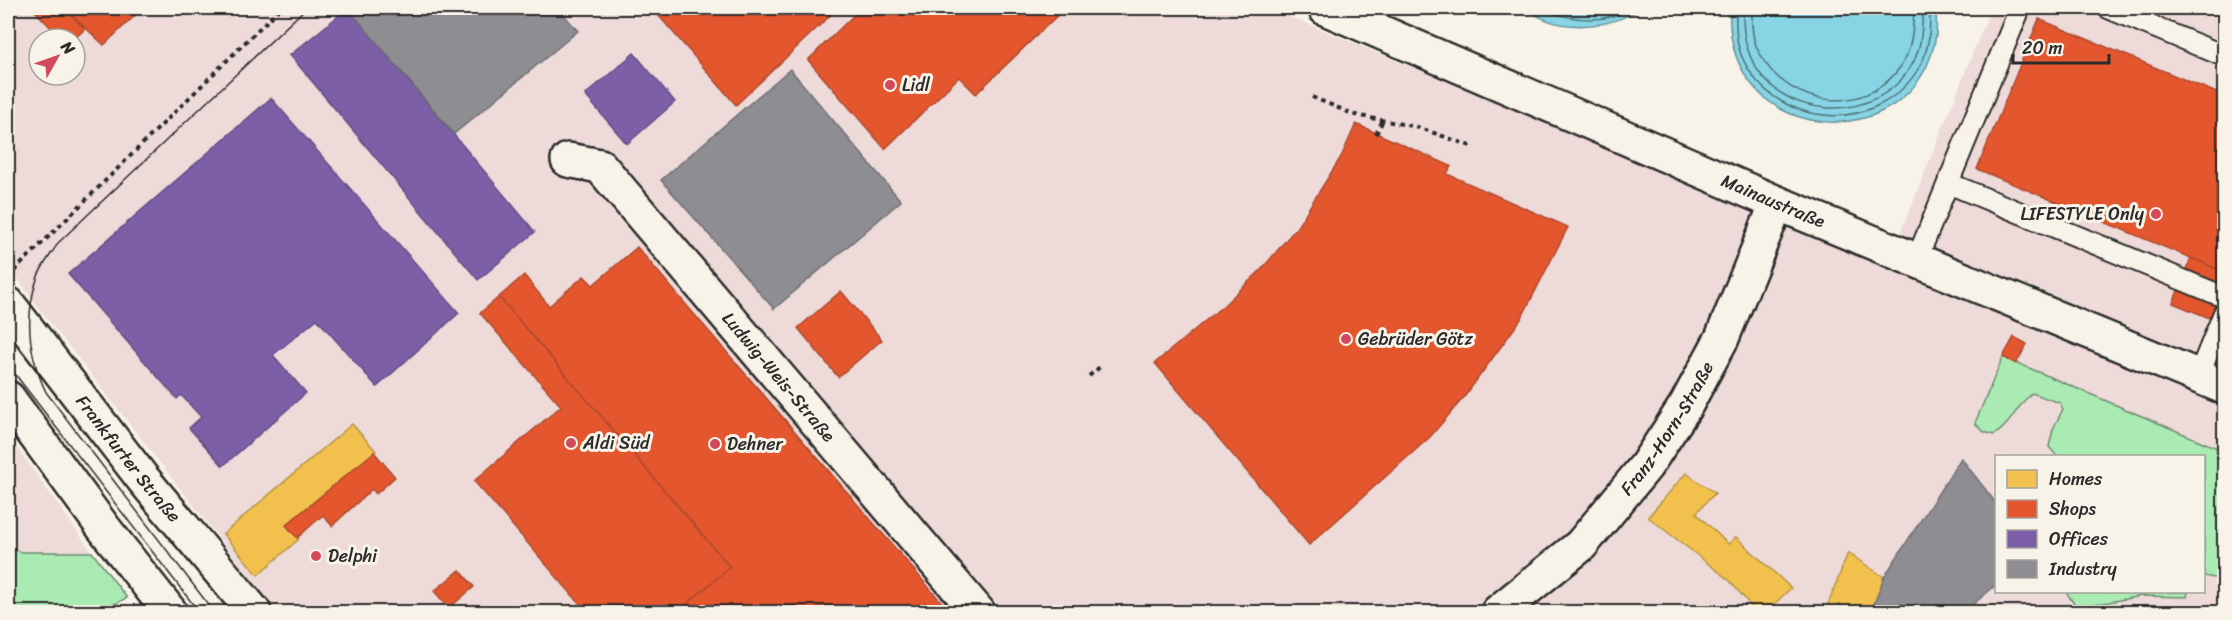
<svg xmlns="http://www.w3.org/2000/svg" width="2232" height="620" font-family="Sriracha,sans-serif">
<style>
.built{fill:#eddad9;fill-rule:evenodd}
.green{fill:#aaebb3;stroke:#6a8b6f;stroke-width:1.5}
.water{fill:#86d4e4;stroke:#62909a;stroke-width:1.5}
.homes{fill:#f2c14e;stroke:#b69444;stroke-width:1.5}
.shops{fill:#e4572e;stroke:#ac4a2d;stroke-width:1.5}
.offices{fill:#7b5ea7;stroke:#634f82;stroke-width:1.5}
.industry{fill:#8d8d92;stroke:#707073;stroke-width:1.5}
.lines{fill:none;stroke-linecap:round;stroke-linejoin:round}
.shore{stroke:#4f6f75;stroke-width:1.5}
.service-casing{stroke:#2b2b2b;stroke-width:24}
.minor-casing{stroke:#2b2b2b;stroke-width:38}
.tertiary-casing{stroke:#2b2b2b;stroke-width:38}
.secondary-casing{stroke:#2b2b2b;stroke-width:38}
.path{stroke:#2b2b2b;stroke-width:4;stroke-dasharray:4.5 4.5;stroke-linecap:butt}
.service{stroke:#f7f3e8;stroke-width:20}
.minor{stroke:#f7f3e8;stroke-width:33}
.tertiary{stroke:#f7f3e8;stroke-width:33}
.secondary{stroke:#f7f3e8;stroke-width:33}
.tram{stroke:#2b2b2b;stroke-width:1.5}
.poi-dot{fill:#d1495b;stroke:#f7f3e8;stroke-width:2}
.labels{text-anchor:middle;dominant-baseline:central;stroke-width:6;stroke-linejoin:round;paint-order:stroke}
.poi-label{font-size:18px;fill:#2b2b2b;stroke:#f7f3e8;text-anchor:start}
.street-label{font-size:18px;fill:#2b2b2b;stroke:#f7f3e8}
</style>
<rect width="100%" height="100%" fill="#f7f3e8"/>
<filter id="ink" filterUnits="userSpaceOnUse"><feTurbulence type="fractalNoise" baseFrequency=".0167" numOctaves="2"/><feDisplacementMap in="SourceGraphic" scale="12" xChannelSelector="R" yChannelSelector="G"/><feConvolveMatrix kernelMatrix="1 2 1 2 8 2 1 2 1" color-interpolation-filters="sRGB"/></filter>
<g filter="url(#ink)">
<g class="built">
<path d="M8,8H1269L1888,264L1991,8H2224V612H277L38,307L8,265ZM39,39H75V75H39ZM1996,456H2204V592H1996Z"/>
<polygon points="8,435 92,552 21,552 8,548"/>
</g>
<g class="green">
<path d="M2003,357L2224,451V580L2204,576V456H2057L2049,447L2053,429L2063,409L2060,403L2032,393C2017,405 2011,425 1994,435L1984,432L1975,423Z"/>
<polygon points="8,548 21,552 92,552 127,598 98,612 8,612"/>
<polygon points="2066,592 2188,592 2187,597 2141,596 2077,608"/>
</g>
<g class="water">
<path d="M1526,8H1641C1610,29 1557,34 1526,8Z"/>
<path d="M1730,8H1936C1936,16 1937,26 1936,35C1917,161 1722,149 1730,8Z"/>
</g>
<g class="homes">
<polygon points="352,424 376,451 286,525 299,539 258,575 223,534"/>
<polygon points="1686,473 1715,493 1696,513 1728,544 1736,537 1791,588 1766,612 1756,612 1729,580 1648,517"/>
<polygon points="1848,553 1884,577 1871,612 1825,612"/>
</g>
<g class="shops">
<polygon points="32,8 64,8 85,29 74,39 62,39"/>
<polygon points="64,8 143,8 104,45"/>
<polygon points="652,8 838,8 736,105"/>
<polygon points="861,8 1065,8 976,94 959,77 885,149 808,60"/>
<polygon points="2039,19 2224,96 2224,272 1977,169"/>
<polygon points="1356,124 1451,166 1447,174 1568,227 1521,319 1465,396 1430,437 1309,545 1155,363 1224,305 1261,270 1297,227 1341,157"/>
<polygon points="637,247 700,321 950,612 677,612 730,567 499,297 524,275 549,306 584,276 593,285"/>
<polygon points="2191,258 2224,272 2224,324 2173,303"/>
<polygon points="841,291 882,340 838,377 798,328"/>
<polygon points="499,297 730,567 677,612 587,612 474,481 561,406 480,313"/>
<polygon points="2014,337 2027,344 2016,364 2003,357"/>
<polygon points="374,452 395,477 376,494 372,489 332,526 323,515 297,538 286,525"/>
<polygon points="460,570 474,587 449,608 434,591"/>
</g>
<g class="offices">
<polygon points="348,8 535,232 478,280 290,55"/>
<polygon points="634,53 675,102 627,144 585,95"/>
<polygon points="271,98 459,313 377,387 317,319 273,355 306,393 223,466 189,428 201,417 181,395 177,399 68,274"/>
</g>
<g class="industry">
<polygon points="348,8 558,8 578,31 454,134"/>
<polygon points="2199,8 2224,8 2224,27 2220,26 2223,17"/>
<polygon points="790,69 901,201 774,309 661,180"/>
<polygon points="1961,458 1996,503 1996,585 1964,612 1871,612 1884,577"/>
</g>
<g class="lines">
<g class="shore">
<path d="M1538,8C1567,19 1603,26 1631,8"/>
<path d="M1736,8C1736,24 1735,41 1742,57C1775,131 1880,136 1920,66C1930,48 1930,27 1930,8"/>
<path d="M1743,8C1743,23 1743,38 1749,53C1775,123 1880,127 1914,61C1922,44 1922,26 1923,8"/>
<path d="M1752,8C1752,23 1751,38 1759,52C1788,111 1875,119 1906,57C1913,41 1913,25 1914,8"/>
</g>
<g class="service-casing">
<g id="service">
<polyline points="2108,8 2224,56"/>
<polyline points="1948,183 2224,297"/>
<polyline points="1916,261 2020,8"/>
<polyline points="2198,377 2224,313"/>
</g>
</g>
<g class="minor-casing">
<g id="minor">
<path id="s1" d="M568,160L600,166L978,612"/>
<path id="s2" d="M1498,612L1581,545L1646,466L1686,405L1722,338L1777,203"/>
</g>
</g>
<g class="tertiary-casing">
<g id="tertiary">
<path id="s3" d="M8,304L143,479L254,612"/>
<polyline points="8,398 103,527 170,612"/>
</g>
</g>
<g class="secondary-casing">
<g id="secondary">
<path id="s4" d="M1325,8L1777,203L2224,387"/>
</g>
</g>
<g class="path">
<polyline points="1312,97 1355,115 1417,127 1474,147"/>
<polyline points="1376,134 1383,120"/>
<polyline points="14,271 280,8"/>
<polyline points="1089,376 1101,366"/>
</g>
<use href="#service" class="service"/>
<use href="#minor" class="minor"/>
<use href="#tertiary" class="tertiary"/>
<use href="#secondary" class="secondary"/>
<g class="tram">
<polyline points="8,365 199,612"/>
<path d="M214,612L46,392C29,356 24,318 37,279C41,266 52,254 58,243L306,8"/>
</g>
</g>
</g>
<g class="poi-dot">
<circle cx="890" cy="85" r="6"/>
<circle cx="2156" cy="214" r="6"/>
<circle cx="1346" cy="339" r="6"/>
<circle cx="571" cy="443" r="6"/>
<circle cx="715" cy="444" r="6"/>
<circle cx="316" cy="556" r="6"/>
</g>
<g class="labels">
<g class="poi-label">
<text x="902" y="85">Lidl</text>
<text x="2144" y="214" text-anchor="end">LIFESTYLE Only</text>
<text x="1358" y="339">Gebrüder Götz</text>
<text x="583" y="443">Aldi Süd</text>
<text x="727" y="444">Dehner</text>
<text x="328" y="556">Delphi</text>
</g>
<g class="street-label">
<text stroke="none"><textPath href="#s4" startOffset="488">Mainaustraße</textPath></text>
<text stroke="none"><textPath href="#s1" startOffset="309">Ludwig-Weis-Straße</textPath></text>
<text stroke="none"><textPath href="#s2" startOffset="252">Franz-Horn-Straße</textPath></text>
<text stroke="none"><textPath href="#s3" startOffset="196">Frankfurter Straße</textPath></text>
</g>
</g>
<rect width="2232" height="620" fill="none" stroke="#f7f3e8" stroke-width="30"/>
<rect x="15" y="15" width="2202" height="590" fill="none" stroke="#2b2b2b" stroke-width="2" filter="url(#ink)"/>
<rect x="1995" y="455" width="210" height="138" fill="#f7f3e8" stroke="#a5a39c" stroke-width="1.5"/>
<rect x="2007" y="470" width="30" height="18" fill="#f2c14e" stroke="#a5a39c" stroke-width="1.5"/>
<text x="2049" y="485" font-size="18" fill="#2b2b2b">Homes</text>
<rect x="2007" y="500" width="30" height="18" fill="#e4572e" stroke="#a5a39c" stroke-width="1.5"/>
<text x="2049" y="515" font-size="18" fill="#2b2b2b">Shops</text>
<rect x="2007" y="530" width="30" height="18" fill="#7b5ea7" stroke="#a5a39c" stroke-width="1.5"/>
<text x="2049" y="545" font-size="18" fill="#2b2b2b">Offices</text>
<rect x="2007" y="560" width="30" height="18" fill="#8d8d92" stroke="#a5a39c" stroke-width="1.5"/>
<text x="2049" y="575" font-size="18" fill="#2b2b2b">Industry</text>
<g transform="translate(57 57) rotate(50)"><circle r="28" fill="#f7f3e8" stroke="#a5a39c" stroke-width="1.5"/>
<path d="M0-4.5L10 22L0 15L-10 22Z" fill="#d1495b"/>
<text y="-9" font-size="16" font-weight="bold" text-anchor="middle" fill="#2b2b2b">N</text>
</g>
<path d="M2013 54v9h96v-9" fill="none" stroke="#2b2b2b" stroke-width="3"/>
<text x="2022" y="54" font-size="18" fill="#2b2b2b" stroke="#f7f3e8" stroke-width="4.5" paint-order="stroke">20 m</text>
</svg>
